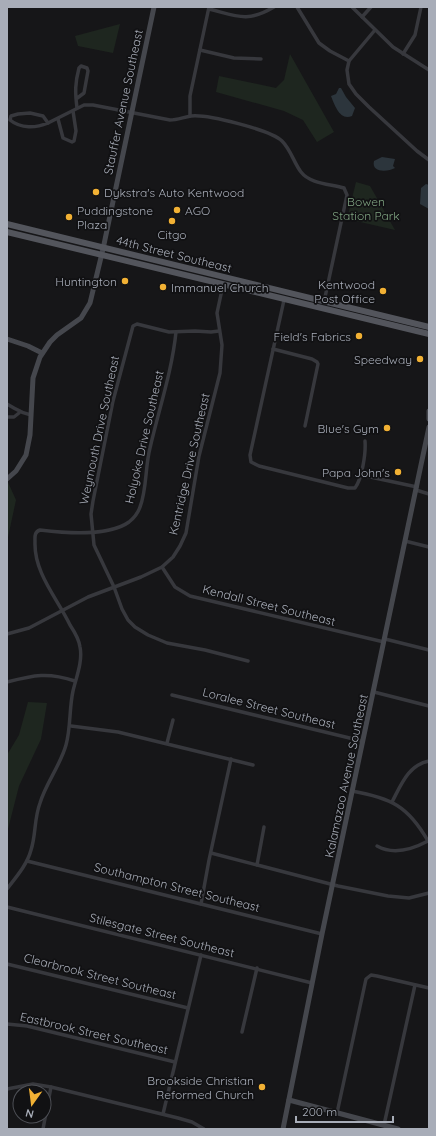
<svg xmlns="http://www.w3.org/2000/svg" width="436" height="1136" font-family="Quicksand,sans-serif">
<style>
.green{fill:#1e261f}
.water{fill:#2c353c}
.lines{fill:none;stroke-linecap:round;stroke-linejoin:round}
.street{stroke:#37383d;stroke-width:3.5}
.secondary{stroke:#45474d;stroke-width:5}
.primary{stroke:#53555c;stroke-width:6}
.poi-dot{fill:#f2b134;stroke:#111113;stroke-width:1.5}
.labels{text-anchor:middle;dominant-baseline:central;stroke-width:3.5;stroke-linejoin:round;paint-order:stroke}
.street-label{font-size:12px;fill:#a8adb8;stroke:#111113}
.poi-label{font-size:12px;fill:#a8adb8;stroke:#111113;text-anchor:end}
.park-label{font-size:12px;fill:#7fa381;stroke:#111113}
</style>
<rect width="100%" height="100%" fill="#161618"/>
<g class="green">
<polygon points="120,24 113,53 78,46 75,36"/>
<polygon points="290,54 334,132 317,142 303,120 284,111 216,92 219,76 276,88 284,80"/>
<polygon points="356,182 370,186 395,230 347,219"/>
<polygon points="7,480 16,500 7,542"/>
<polygon points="28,702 47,703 41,739 19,786 7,833 7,755 19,735"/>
</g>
<g class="water">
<path d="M339,88H341L346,97L355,108L352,116C340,121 335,106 331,96L336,94Z"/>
<path d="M382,157L395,159L393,166L395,168C388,172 371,173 374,161Z"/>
<polygon points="426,184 429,185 429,209 420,204 421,188"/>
</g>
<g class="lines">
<g class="street">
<polyline points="297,7 319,43 330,51 349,61"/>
<polyline points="352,7 393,47 429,70"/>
<path d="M209,9C237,16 247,23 274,7"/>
<polyline points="362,17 371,7"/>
<polyline points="375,30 349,61 347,70 349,84 356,94 369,107 417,151 429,160"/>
<polyline points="200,50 234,58 261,59"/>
<polyline points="403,54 415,35 421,7"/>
<path d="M76,99L84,93L88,71L87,68L81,66L79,68C75,83 75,92 77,108"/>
<path d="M30,113L43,116L48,123C36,128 21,129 10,120L11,116L18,114Z"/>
<polyline points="190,116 190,96 209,7"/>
<polyline points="58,119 63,138 72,142 74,141 76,131 73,111"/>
<path d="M48,123L84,105H93L170,120C177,120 184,117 191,116C207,114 271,130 282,141C291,150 294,163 301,172C310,184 331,184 344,188L347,195L324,302"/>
<path d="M284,300L250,455L251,462L259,466L348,488H355C362,479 366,453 365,441"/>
<polyline points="219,331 211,332 195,331 169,332 137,324 133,326 113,401 93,501 91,514 94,545 114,587 122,609 128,620 135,627 148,635 167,643 205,650 248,661"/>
<polyline points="273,349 312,359 317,362 318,364 305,426"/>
<path d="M7,404C18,410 18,412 31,415"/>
<polyline points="7,417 14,417 19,413"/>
<polyline points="361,475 417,487"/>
<polyline points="416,490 429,494"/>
<polyline points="405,541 429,547"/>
<polyline points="162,567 175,587 190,596 384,642"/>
<polyline points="7,634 29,628 88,597 141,577 162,567 173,557 180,546 186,533 199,456 220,373 222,345 217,313 223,285"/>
<polyline points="385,639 429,650"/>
<path d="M7,682C34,675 48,672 75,681"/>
<polyline points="374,692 429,706"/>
<polyline points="172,695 362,741"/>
<polyline points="71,726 118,732 253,765"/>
<polyline points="167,743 173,720"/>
<path d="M352,791C391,798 408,806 428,841"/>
<path d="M392,802C401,785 408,765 429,761"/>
<path d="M377,846C393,855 413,849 428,841"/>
<polyline points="211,853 338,886 388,896 409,898 429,893"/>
<polyline points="27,861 322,934"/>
<polyline points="257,865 264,827"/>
<path d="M7,889C16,877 27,865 31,850C36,835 34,819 40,803C46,783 60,766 66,745C71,727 69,709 73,691C76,678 83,661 80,647C79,639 74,631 70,625C57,598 34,573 35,542C35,537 34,532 40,530C65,533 108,537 129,522C134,518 138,513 140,507C147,489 145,467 150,448C159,409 172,371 176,332"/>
<polyline points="201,904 209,860 231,759"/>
<polyline points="7,907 312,983"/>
<polyline points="7,964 188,1008"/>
<polyline points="7,1024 27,1026 175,1062"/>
<polyline points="242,1032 257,968"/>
<polyline points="7,1089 33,1084 51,1087 178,1118 192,1122 204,1129"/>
<polyline points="337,1113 366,979 371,975 377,976 429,988"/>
<polyline points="163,1114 201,955"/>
<polyline points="384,1125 415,985"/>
<polyline points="43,1129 51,1087"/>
</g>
<g class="secondary">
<polyline points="7,339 28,346 42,353"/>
<polyline points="429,411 429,419"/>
<polyline points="7,479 16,471 26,455 30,435 33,378 40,357 50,342 57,335 81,318 90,303 103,249 154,7"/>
<polyline points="289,1100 398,1129"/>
<polyline points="283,1129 322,934 429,427"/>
</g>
<g class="primary">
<polyline points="7,224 429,327"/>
<polyline points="7,232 429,334"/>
</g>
</g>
<g class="poi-dot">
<circle cx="96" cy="192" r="4"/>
<circle cx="177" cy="210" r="4"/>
<circle cx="69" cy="217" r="4"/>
<circle cx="172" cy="221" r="4"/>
<circle cx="125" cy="281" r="4"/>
<circle cx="163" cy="287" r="4"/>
<circle cx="383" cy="291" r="4"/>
<circle cx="359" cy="336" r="4"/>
<circle cx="420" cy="359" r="4"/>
<circle cx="387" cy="428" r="4"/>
<circle cx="398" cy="472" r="4"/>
<circle cx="262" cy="1087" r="4"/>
</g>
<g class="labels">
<g class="street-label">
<text transform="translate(123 102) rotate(-78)">Stauffer Avenue Southeast</text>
<text transform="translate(174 254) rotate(14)">44th Street Southeast</text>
<text transform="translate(99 430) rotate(-78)">Weymouth Drive Southeast</text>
<text transform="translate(144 437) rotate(-77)">Holyoke Drive Southeast</text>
<text transform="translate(189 464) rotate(-77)">Kentridge Drive Southeast</text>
<text transform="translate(269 605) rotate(14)">Kendall Street Southeast</text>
<text transform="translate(269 708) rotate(14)">Loralee Street Southeast</text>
<text transform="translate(346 776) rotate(-78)">Kalamazoo Avenue Southeast</text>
<text transform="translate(177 887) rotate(14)">Southampton Street Southeast</text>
<text transform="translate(162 935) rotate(14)">Stilesgate Street Southeast</text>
<text transform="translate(100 976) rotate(14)">Clearbrook Street Southeast</text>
<text transform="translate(94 1033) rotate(13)">Eastbrook Street Southeast</text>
</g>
<g class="poi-label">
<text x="104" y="192" text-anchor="start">Dykstra's Auto Kentwood</text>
<text x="77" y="210" text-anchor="start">Puddingstone<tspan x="77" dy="14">Plaza</tspan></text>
<text x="185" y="210" text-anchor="start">AGO</text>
<text x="172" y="234" text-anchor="middle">Citgo</text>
<text x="117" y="281">Huntington</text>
<text x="375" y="284">Kentwood<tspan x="375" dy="14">Post Office</tspan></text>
<text x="171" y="287" text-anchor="start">Immanuel Church</text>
<text x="351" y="336">Field's Fabrics</text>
<text x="412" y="359">Speedway</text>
<text x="379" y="428">Blue's Gym</text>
<text x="390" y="472">Papa John's</text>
<text x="254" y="1080">Brookside Christian<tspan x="254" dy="14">Reformed Church</tspan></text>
</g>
<g class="park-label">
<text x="366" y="201">Bowen<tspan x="366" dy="14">Station Park</tspan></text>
</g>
</g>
<rect width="436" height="1136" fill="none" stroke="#a8adb8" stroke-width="16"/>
<g transform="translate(32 1104) rotate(194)"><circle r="19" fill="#111113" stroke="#4d4f55"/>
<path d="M0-3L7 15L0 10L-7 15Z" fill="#f2b134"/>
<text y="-6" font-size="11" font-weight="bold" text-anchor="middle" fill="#a8adb8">N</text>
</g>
<path d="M296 1116v6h97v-6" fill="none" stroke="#a8adb8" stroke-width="2"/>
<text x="302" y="1116" font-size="12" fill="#a8adb8" stroke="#111113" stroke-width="3" paint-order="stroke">200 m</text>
</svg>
